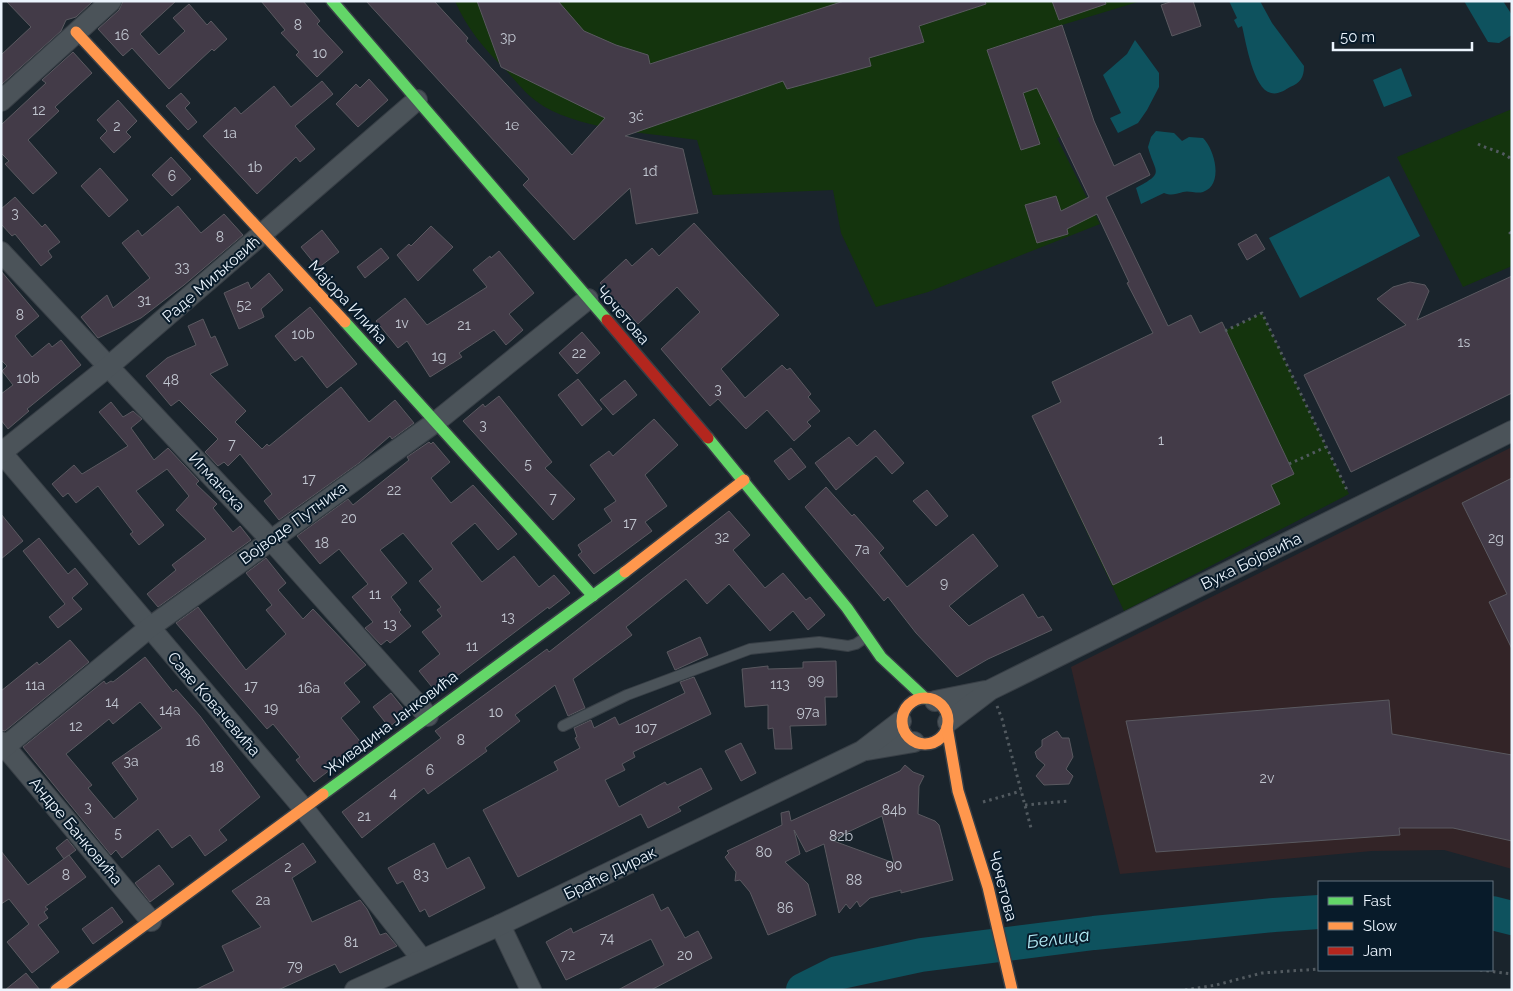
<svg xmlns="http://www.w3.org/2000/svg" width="1513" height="991" font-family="Raleway,sans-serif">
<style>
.commercial{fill:#332427}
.green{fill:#14340d}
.water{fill:#0e525e}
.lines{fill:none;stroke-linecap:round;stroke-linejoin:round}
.river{stroke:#0e525e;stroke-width:34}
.building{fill:#433b48;stroke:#5a5960;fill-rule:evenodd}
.lane-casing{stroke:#383f46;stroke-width:12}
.street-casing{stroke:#383f46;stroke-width:22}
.fast-casing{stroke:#383f46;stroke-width:14}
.slow-casing{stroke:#383f46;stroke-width:14}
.jam-casing{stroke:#383f46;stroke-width:14}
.path{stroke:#525a60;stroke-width:3;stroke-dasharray:2.5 4;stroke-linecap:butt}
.lane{stroke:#4b5359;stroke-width:10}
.street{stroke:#4b5359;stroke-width:20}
.fast{stroke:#63d668;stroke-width:11}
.slow{stroke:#ff974d;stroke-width:11}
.jam{stroke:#b3261e;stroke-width:11}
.labels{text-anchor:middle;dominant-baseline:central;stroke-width:4;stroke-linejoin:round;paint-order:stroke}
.number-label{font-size:14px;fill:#c1c6d0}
.street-label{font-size:16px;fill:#ebf4fd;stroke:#081b2a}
.water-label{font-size:18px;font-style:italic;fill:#b4ebf6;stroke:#081b2a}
</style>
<rect width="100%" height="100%" fill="#1a242c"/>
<polygon class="commercial" points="1512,447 1512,869 1444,850 1372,851 1120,874 1071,667"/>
<g class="green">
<path d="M455,1H1141L1062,25L1095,125L1057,138L1100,224L928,292L876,307L841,233L833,190L713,195L697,140C650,133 574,130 536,101C524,92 514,79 504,68C484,49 466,27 455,1Z"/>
<polygon points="1512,109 1512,266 1463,287 1397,157"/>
<polygon points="1262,313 1349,494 1124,611 1032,416 1061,402 1052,382 1191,315 1200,333 1222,322 1226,330"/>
</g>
<g class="water">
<path d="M1229,1H1260L1272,23L1304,66C1304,78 1300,83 1290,87C1285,90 1278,95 1271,93C1253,89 1246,42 1242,26L1238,28L1234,20L1237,18Z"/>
<polygon points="1464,1 1503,1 1512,15 1512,35 1499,43 1488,42"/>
<polygon points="1135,40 1159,73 1159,87 1147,110 1138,123 1118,133 1110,118 1121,113 1103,75 1127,54"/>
<polygon points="1401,68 1412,96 1384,107 1373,80"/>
<path d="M1156,131L1174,133L1182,141L1189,137L1203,138C1215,150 1224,185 1203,192C1196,194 1189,190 1183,192C1175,194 1172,196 1164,193L1141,204L1136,188C1166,172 1155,174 1148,147L1151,137Z"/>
<polygon points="1389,176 1420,236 1300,298 1269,238"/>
</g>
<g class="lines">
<g class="river">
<polyline points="1492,913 1512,918"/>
<polyline points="803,990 837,973 921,955 1094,933 1274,915 1319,912"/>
</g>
</g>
<g class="building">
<polygon points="6,1 93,1 76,17 66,20 61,31 1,85 1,55 31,27"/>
<polygon points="123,1 176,1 140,34 159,55 185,31 173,18 189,4 207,25 211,21 227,39 214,51 212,49 169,89 132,48 123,56 98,29 119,10"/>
<polygon points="261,1 303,1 320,21 317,24 343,52 317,77 296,55 299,52 281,33 285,30"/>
<polygon points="366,1 434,1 468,38 466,41 572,155 605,118 501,67 477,1 558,1 584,31 616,45 648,55 650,64 844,1 985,1 986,4 919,26 924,42 869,58 871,66 787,89 783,81 625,136 683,149 698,213 636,224 630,188 574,240 523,185 529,179"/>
<polygon points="1052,1 1105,1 1106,4 1059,20"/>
<polygon points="1173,1 1193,1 1201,26 1172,36 1161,5"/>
<polygon points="1062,25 1094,121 1114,166 1140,153 1150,175 1106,197 1168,326 1191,315 1200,333 1222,322 1294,474 1271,485 1280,504 1113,585 1032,416 1061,402 1052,382 1153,333 1127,283 1129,282 1097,214 1067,229 1068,234 1037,243 1025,205 1056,196 1061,211 1089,197 1037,88 1023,93 1040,144 1021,150 987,50"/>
<polygon points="73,52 92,73 55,107 59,111 28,140 57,173 33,194 5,164 9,161 1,153 1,125 46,83 42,80"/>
<polygon points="369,79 388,100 358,127 336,104 356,84 360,88"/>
<polygon points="322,81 333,94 295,126 315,149 300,162 296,157 257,194 203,136 235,107 241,114 274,86 291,107"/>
<polygon points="181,93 190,103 185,108 197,122 188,130 166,106"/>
<polygon points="118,100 137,121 126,132 131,137 114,153 100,138 107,131 97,120"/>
<polygon points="171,157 191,179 172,196 152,175"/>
<polygon points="100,168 128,200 109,217 81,186"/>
<polygon points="15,197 42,227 45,224 60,242 48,251 52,257 41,266 15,234 12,236 1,224 1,209"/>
<polygon points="178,206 201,233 224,214 243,235 184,285 141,318 98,338 81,317 107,295 113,308 150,278 122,243 138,230 142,236"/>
<polygon points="694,223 779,315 721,369 745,398 782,365 787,370 790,368 811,394 808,397 820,411 807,422 811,426 794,441 767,410 746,429 718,399 710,406 661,349 700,312 677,287 638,324 600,283 626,259 632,266 652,248 659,256"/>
<polygon points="431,226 453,247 418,281 397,255 409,244 411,246"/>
<polygon points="322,230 339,252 318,268 301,247"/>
<polygon points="1256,234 1265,249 1247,260 1238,244"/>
<polygon points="381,248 389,258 365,278 357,267"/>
<polygon points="499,251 534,293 509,314 523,330 506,345 494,330 459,353 462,357 430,377 407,341 398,348 376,321 405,298 427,325 487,287 473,270 490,256 491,258"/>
<polygon points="1,271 39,316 15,336 32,357 49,343 52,347 61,340 81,365 27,409 29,411 8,429 1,420 1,394 13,385 2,371 7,366 1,360"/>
<polygon points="269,273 283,290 261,309 264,317 239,329 224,293 248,282 251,289"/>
<polygon points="1512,276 1512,393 1351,472 1304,375 1406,325 1377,299 1393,287 1410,282 1425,285 1429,291 1417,320"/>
<polygon points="310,307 357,364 327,388 302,356 295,361 275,336"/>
<polygon points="203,319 211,338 215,336 228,365 210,374 246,411 235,422 262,449 267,444 269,446 341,387 369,422 395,400 414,423 392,439 390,436 359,463 279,520 264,501 272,494 240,454 228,466 224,462 218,466 205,452 218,439 179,400 171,406 146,376 167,358 196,345 188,326"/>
<polygon points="582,332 600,353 577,374 559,353"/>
<polygon points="578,379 602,409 582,426 558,395"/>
<polygon points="625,380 637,395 613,415 600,400"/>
<polygon points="499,396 552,462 545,468 575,499 553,520 463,421 483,404 485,407"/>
<polygon points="111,402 123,417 133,411 142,419 131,428 154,460 168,448 199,481 196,484 217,504 213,508 233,532 240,526 251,540 158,607 147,594 176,570 172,565 206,539 176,510 189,496 167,469 136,491 164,525 139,545 130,534 133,532 98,486 76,503 68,493 63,497 52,484 74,465 82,474 128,446 99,412"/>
<polygon points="654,419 678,445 645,475 667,506 645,522 652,531 594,574 578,555 582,552 578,545 612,521 604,509 616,501 590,465 609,451 613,456"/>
<polygon points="875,430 904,463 892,474 876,456 836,490 815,463 849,437 857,446"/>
<polygon points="429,442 431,444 433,442 450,462 431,478 451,503 473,485 517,534 498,550 475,523 451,543 482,582 514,556 539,587 554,575 570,593 549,609 548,607 436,692 419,671 440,654 422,632 442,616 437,610 441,607 419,581 433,569 403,533 380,550 407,583 391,597 401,610 399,612 411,626 390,643 387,640 381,645 365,628 373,622 352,597 368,584 339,549 320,564 297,536 348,499 353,505 409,460 407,457"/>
<polygon points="791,448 806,467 789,480 774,461"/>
<polygon points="1512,478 1512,649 1489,602 1507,594 1462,503"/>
<polygon points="826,487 852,516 854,514 884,548 879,553 907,587 973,534 998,566 949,606 969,626 1023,594 1038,618 1043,616 1052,630 988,659 957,677 916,633 888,597 884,601 805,507"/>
<polygon points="927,490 948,516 936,526 913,501"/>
<polygon points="729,511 750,535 733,550 765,588 783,573 806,600 810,597 825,615 808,630 793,611 770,631 729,584 707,604 686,579 626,627 632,635 573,679 585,708 568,716 555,685 515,715 520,721 485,748 487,751 428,794 424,788 362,838 342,812 441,738 435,731 547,649 549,652"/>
<polygon points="1,514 23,541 1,559"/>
<polygon points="39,538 68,574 75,568 88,584 72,598 82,609 58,628 49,617 65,604 23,551"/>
<polygon points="266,558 286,583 278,590 303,619 313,609 366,665 344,683 360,702 341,718 363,745 314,782 296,760 300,757 273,724 267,729 176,623 198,607 246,670 286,634 266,610 272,605 246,573"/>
<polygon points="700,637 708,655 675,670 667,652"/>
<polygon points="70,640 89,662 5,731 1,730 1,691 37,662 39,665"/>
<path d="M145,657L173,692L176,689L200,716L260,797L219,830L227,840L205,856L190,835L172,848L158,829L122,858L116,850L111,855L23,747L104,681L106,684L111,681L113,682ZM140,702L162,728L112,763L138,799L114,819L88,788L92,785L66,754L109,719L113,724Z"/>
<polygon points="836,661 837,697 825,697 826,725 790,726 792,749 775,749 773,728 768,729 768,705 745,707 742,669 768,666 768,669 803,668 803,662"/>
<polygon points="694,677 711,714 633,752 635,757 622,764 625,770 605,780 619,807 665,782 667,785 701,768 712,789 678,807 681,811 648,828 641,814 518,877 483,810 558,770 554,762 580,748 575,738 577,737 574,728 591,720 594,728 615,717 619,725 685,693 680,682"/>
<polygon points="391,693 407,713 389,727 373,707"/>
<polygon points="1389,700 1392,734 1512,755 1512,841 1453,828 1399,828 1400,835 1156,852 1126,721"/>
<polygon points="1057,731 1062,738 1069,738 1073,757 1066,769 1073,776 1069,784 1044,785 1036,776 1045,765 1037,758 1035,752 1042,746 1042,740"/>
<polygon points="741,743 756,773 741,781 725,751"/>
<path d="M905,765L913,772L924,776L919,786L918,814L935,821L939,825L953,880L901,893V890L870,898L860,907L857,901L850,909L846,904L839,913L824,844L806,852L794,830L800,854L785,862L808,884L816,915L768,935L750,892L740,880L735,881L736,872L725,857L729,853L727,851L782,825L781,813L789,811L791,821L900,771ZM882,816L894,863L831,840Z"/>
<polygon points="67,839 76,850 64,859 56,848"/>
<polygon points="303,843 316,862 292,878 312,922 360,900 367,909 380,935 386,933 397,946 340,973 335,964 278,990 195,990 234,971 222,946 261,927 232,891"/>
<polygon points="434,843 447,869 469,857 485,888 429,917 425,909 420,912 403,881 397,884 388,868"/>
<polygon points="1,851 28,885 69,855 86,877 45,907 48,909 44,912 48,918 38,925 59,952 32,973 7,942 29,924 9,899 1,904"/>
<polygon points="159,865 174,884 150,902 135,883"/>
<polygon points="653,894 661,911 668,907 685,938 698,931 712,958 651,990 618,990 664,965 651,939 566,980 546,942 571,928 573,933"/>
<polygon points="112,907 123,922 93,944 82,929"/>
<polygon points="26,973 40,990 5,990"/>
</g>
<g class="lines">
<g class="lane-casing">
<polyline id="lane" points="563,726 627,695 750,649 819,642 848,646 856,644 866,637"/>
</g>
<g class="street-casing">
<g id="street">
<polyline points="1,101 111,1"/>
<polyline points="1,252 270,539 428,716"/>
<polyline points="1,452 304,809 422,959"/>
<polyline points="1,453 108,367 417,100"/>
<polyline points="935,701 985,691"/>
<polyline points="948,722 990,690 1512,431"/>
<polyline points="1,742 151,921"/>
<polyline points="1,750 149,628 437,421 588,299"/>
<polyline points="867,750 914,742"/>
<polyline points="500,925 531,990"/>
<polyline points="355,990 500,925 862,751 901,721"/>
</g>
</g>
<g class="fast-casing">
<g id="fast">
<polyline points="332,1 607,320"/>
<polyline points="345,322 593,596"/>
<polyline points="708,438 847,608 881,657 925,698"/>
<polyline points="323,794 625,572"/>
</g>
</g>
<g class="slow-casing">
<g id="slow">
<polyline points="76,32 345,322"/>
<polyline points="625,572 744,480"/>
<circle cx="925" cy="721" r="23"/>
<polyline points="947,727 958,791 988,887 1012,990"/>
<polyline points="56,990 323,794"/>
</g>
</g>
<g class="jam-casing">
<polyline id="jam" points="607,320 708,438"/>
</g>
<g class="path">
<path d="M1478,144C1489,150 1503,151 1512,160"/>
<polyline points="1512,232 1510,233 1512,234"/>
<polyline points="1225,331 1262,313 1348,492"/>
<polyline points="1289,464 1326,447"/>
<polyline points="997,706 1002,719 1031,828"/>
<polyline points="983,802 1021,791"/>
<polyline points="1025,805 1068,801"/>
<polyline points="1480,970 1512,974"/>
<polyline points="1185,990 1216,985 1262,973 1319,969"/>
</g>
<use href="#lane" class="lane"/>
<use href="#street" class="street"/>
<use href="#fast" class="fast"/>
<use href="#slow" class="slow"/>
<use href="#jam" class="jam"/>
</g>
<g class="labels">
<g class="number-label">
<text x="298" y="25">8</text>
<text x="122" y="35">16</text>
<text x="508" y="37">3p</text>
<text x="320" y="53">10</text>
<text x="39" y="110">12</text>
<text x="636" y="116">3ć</text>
<text x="512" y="125">1e</text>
<text x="117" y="126">2</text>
<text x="230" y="133">1a</text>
<text x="255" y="167">1b</text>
<text x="650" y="171">1đ</text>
<text x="172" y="176">6</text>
<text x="15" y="213">3</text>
<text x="220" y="237">8</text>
<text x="182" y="267">33</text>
<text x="144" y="300">31</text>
<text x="244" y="305">52</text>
<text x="20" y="315">8</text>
<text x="402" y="323">1v</text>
<text x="464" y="325">21</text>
<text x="303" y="334">10b</text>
<text x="1464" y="342">1s</text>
<text x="579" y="353">22</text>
<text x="439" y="356">1g</text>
<text x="28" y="378">10b</text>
<text x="171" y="380">48</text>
<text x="718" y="389">3</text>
<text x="483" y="425">3</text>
<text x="1161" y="440">1</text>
<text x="232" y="444">7</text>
<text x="528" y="464">5</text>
<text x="309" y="479">17</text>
<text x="394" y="490">22</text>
<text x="553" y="498">7</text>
<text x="349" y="518">20</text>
<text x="630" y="523">17</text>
<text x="722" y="537">32</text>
<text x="1496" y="538">2g</text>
<text x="322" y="543">18</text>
<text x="862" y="549">7a</text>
<text x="944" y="583">9</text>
<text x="375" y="594">11</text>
<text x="508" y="617">13</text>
<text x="390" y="624">13</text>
<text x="472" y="646">11</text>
<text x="816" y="680">99</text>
<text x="780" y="684">113</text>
<text x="35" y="685">11a</text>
<text x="251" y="686">17</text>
<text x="309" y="688">16a</text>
<text x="112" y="702">14</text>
<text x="271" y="708">19</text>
<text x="170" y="710">14a</text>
<text x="496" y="712">10</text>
<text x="808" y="712">97a</text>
<text x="76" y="726">12</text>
<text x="646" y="728">107</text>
<text x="461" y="740">8</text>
<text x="193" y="741">16</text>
<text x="131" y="761">3a</text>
<text x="217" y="767">18</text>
<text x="430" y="770">6</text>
<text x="1267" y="778">2v</text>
<text x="393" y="793">4</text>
<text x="88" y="807">3</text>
<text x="894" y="810">84b</text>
<text x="364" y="816">21</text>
<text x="118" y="833">5</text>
<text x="841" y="836">82b</text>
<text x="764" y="852">80</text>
<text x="894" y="865">90</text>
<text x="288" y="867">2</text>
<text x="66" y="875">8</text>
<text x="421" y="875">83</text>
<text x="854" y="880">88</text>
<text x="263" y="900">2a</text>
<text x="785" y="908">86</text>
<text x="607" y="938">74</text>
<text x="351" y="942">81</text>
<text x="568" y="955">72</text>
<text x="685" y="955">20</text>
<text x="295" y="966">79</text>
</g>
<g class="street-label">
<text transform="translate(211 279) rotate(-41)">Раде Миљковић</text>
<text transform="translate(348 302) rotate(47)">Мајора Илића</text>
<text transform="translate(623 315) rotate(49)">Чочетова</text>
<text transform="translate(217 482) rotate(47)">Игманска</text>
<text transform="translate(293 523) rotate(-36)">Војводе Путника</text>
<text transform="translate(1251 561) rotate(-26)">Вука Бојовића</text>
<text transform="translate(214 704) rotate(49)">Саве Ковачевића</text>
<text transform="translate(391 723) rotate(-37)">Живадина Јанковића</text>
<text transform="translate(76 831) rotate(50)">Андре Банковића</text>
<text transform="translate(610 873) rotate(-26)">Браће Дирак</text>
<text transform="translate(1003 886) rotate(75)">Чочетова</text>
</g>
<g class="water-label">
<text transform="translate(1058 938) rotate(-7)">Белица</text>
</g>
</g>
<rect width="1513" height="991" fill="none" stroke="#ebf4fd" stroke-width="5"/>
<rect x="1318" y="881" width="175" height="90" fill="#081b2a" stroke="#63727e"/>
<rect x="1328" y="897" width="25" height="8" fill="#63d668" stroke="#63727e"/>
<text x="1363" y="906" font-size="15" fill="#ebf4fd">Fast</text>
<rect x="1328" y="922" width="25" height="8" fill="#ff974d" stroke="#63727e"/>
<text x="1363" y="931" font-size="15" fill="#ebf4fd">Slow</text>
<rect x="1328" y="947" width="25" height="8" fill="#b3261e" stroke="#63727e"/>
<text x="1363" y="956" font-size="15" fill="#ebf4fd">Jam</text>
<path d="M1333 42v8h139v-8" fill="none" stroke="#ebf4fd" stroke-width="2.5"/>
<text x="1340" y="42" font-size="15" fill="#ebf4fd" stroke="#081b2a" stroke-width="4" paint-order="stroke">50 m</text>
</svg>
